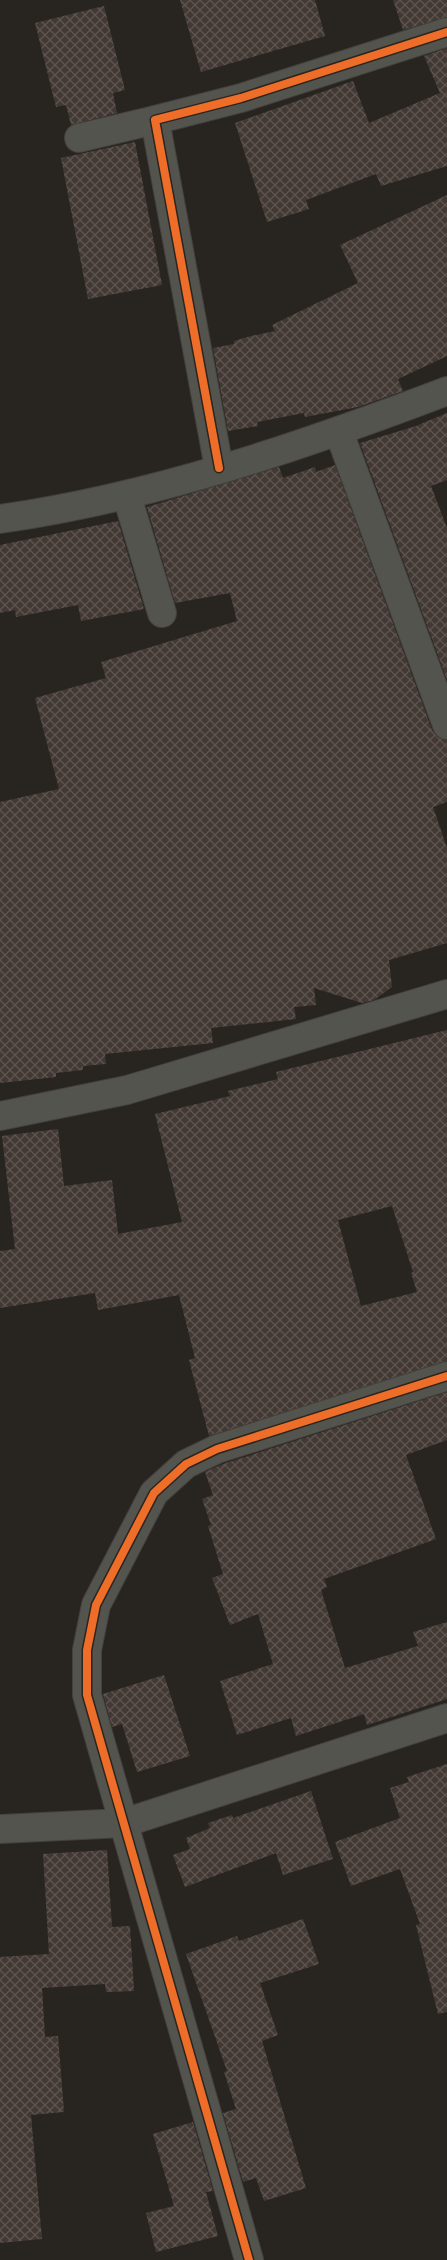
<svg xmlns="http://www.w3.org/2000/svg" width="447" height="2260" font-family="Barlow,sans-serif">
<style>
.building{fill:url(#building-cross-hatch);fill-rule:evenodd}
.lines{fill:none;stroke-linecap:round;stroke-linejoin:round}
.minor-casing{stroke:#44413e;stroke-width:30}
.tertiary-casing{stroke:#44413e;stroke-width:30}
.minor{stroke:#54544e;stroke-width:28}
.tertiary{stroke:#54544e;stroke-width:28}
.cycleway-casing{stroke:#2b251e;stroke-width:11}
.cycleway{stroke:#ee6e29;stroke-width:8}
</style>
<defs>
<pattern id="building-cross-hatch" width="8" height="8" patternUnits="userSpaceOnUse" patternTransform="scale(1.25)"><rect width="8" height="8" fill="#433934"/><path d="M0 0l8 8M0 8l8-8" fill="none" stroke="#5e5550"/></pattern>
</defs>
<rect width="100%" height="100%" fill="#282521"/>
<g class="building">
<polygon points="180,0 315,0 325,36 201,72"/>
<polygon points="393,0 447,0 447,17 403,30"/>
<polygon points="104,6 125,90 113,93 117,113 71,125 66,105 56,107 35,23"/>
<polygon points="447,48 447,166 381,186 376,174 306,200 309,209 267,222 235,123 353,81 369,123 440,93 424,56"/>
<polygon points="135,142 162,285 88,299 61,158"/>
<polygon points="447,195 447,356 398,379 403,391 358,407 305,417 304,413 257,422 258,426 228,431 213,348 234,344 234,341 251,336 275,331 272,325 358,283 340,245"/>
<polygon points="447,413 447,480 431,486 447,528 447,680 360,443 416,426"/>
<polygon points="335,465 432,730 437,737 447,740 447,802 433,807 447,848 447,943 389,960 392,987 374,1000 362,1003 314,988 316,1005 294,1007 296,1019 211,1028 213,1043 105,1054 106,1064 83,1066 83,1070 56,1073 56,1077 0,1083 0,802 59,789 35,698 106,678 101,662 237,621 230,593 175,603 147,507 279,467 283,478 315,467 316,472"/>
<polygon points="118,521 144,609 81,621 78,605 16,617 15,610 0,613 0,545"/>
<path d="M447,1030V1361L209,1436L189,1360L195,1358L179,1295L98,1310L95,1293L0,1308V1251L15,1249L2,1136L58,1129L64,1186L112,1180L118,1234L182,1222L155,1114L230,1096L228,1091L278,1079L276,1072ZM392,1206L413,1272L411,1273L417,1292L361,1306L338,1220Z"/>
<polygon points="447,1392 447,1440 406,1455 436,1539 324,1579 327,1587 321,1590 345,1668 418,1646 413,1632 447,1622 447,1699 367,1725 364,1714 296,1736 291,1718 237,1735 220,1681 273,1664 258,1614 230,1625 212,1578 223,1574 208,1526 211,1525 202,1499 213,1495 205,1472 223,1464"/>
<polygon points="164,1675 190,1756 137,1772 122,1724 112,1727 103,1694"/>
<polygon points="447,1764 447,2012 438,2014 416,1925 420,1924 400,1869 351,1886 335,1842 400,1818 390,1788 409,1782 407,1777"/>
<polygon points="311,1791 333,1859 283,1875 276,1853 185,1887 173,1855 190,1849 186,1838 210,1828 208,1823 232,1815 233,1818"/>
<polygon points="107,1850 112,1927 130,1926 134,1991 106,1992 105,1984 42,1988 45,2037 58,2036 64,2112 31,2115 42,2239 0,2243 0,1957 49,1954 43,1854"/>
<polygon points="303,1919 319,1964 260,1983 278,2035 262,2041 306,2188 264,2201 256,2178 243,2182 223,2113 236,2109 224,2072 227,2071 186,1954 237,1936 239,1941"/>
<polygon points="193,2122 213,2191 206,2192 218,2236 156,2252 146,2213 174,2206 153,2134"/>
</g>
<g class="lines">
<g class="minor-casing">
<g id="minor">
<polyline points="79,138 155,120"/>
<polyline points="339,432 447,725"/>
<polyline points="219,468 155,120 241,98 447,32"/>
<polyline points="127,496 162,613"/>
<polyline points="0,1116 127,1090 447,994"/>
<polyline points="0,1829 124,1823 447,1718"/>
<polyline points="249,2260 87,1695 87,1650 96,1605 154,1493 186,1464 217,1449 447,1376"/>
</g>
</g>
<g class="tertiary-casing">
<path id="tertiary" d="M0,519C154,497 302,446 447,391"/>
</g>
<use href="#minor" class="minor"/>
<use href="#tertiary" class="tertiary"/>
<g class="cycleway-casing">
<g id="cycleway">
<polyline points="219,468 155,120 241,98 447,32"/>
<polyline points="249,2260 87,1695 87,1650 96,1605 154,1493 186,1464 217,1449 447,1376"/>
</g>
</g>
<use href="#cycleway" class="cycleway"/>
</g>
</svg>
